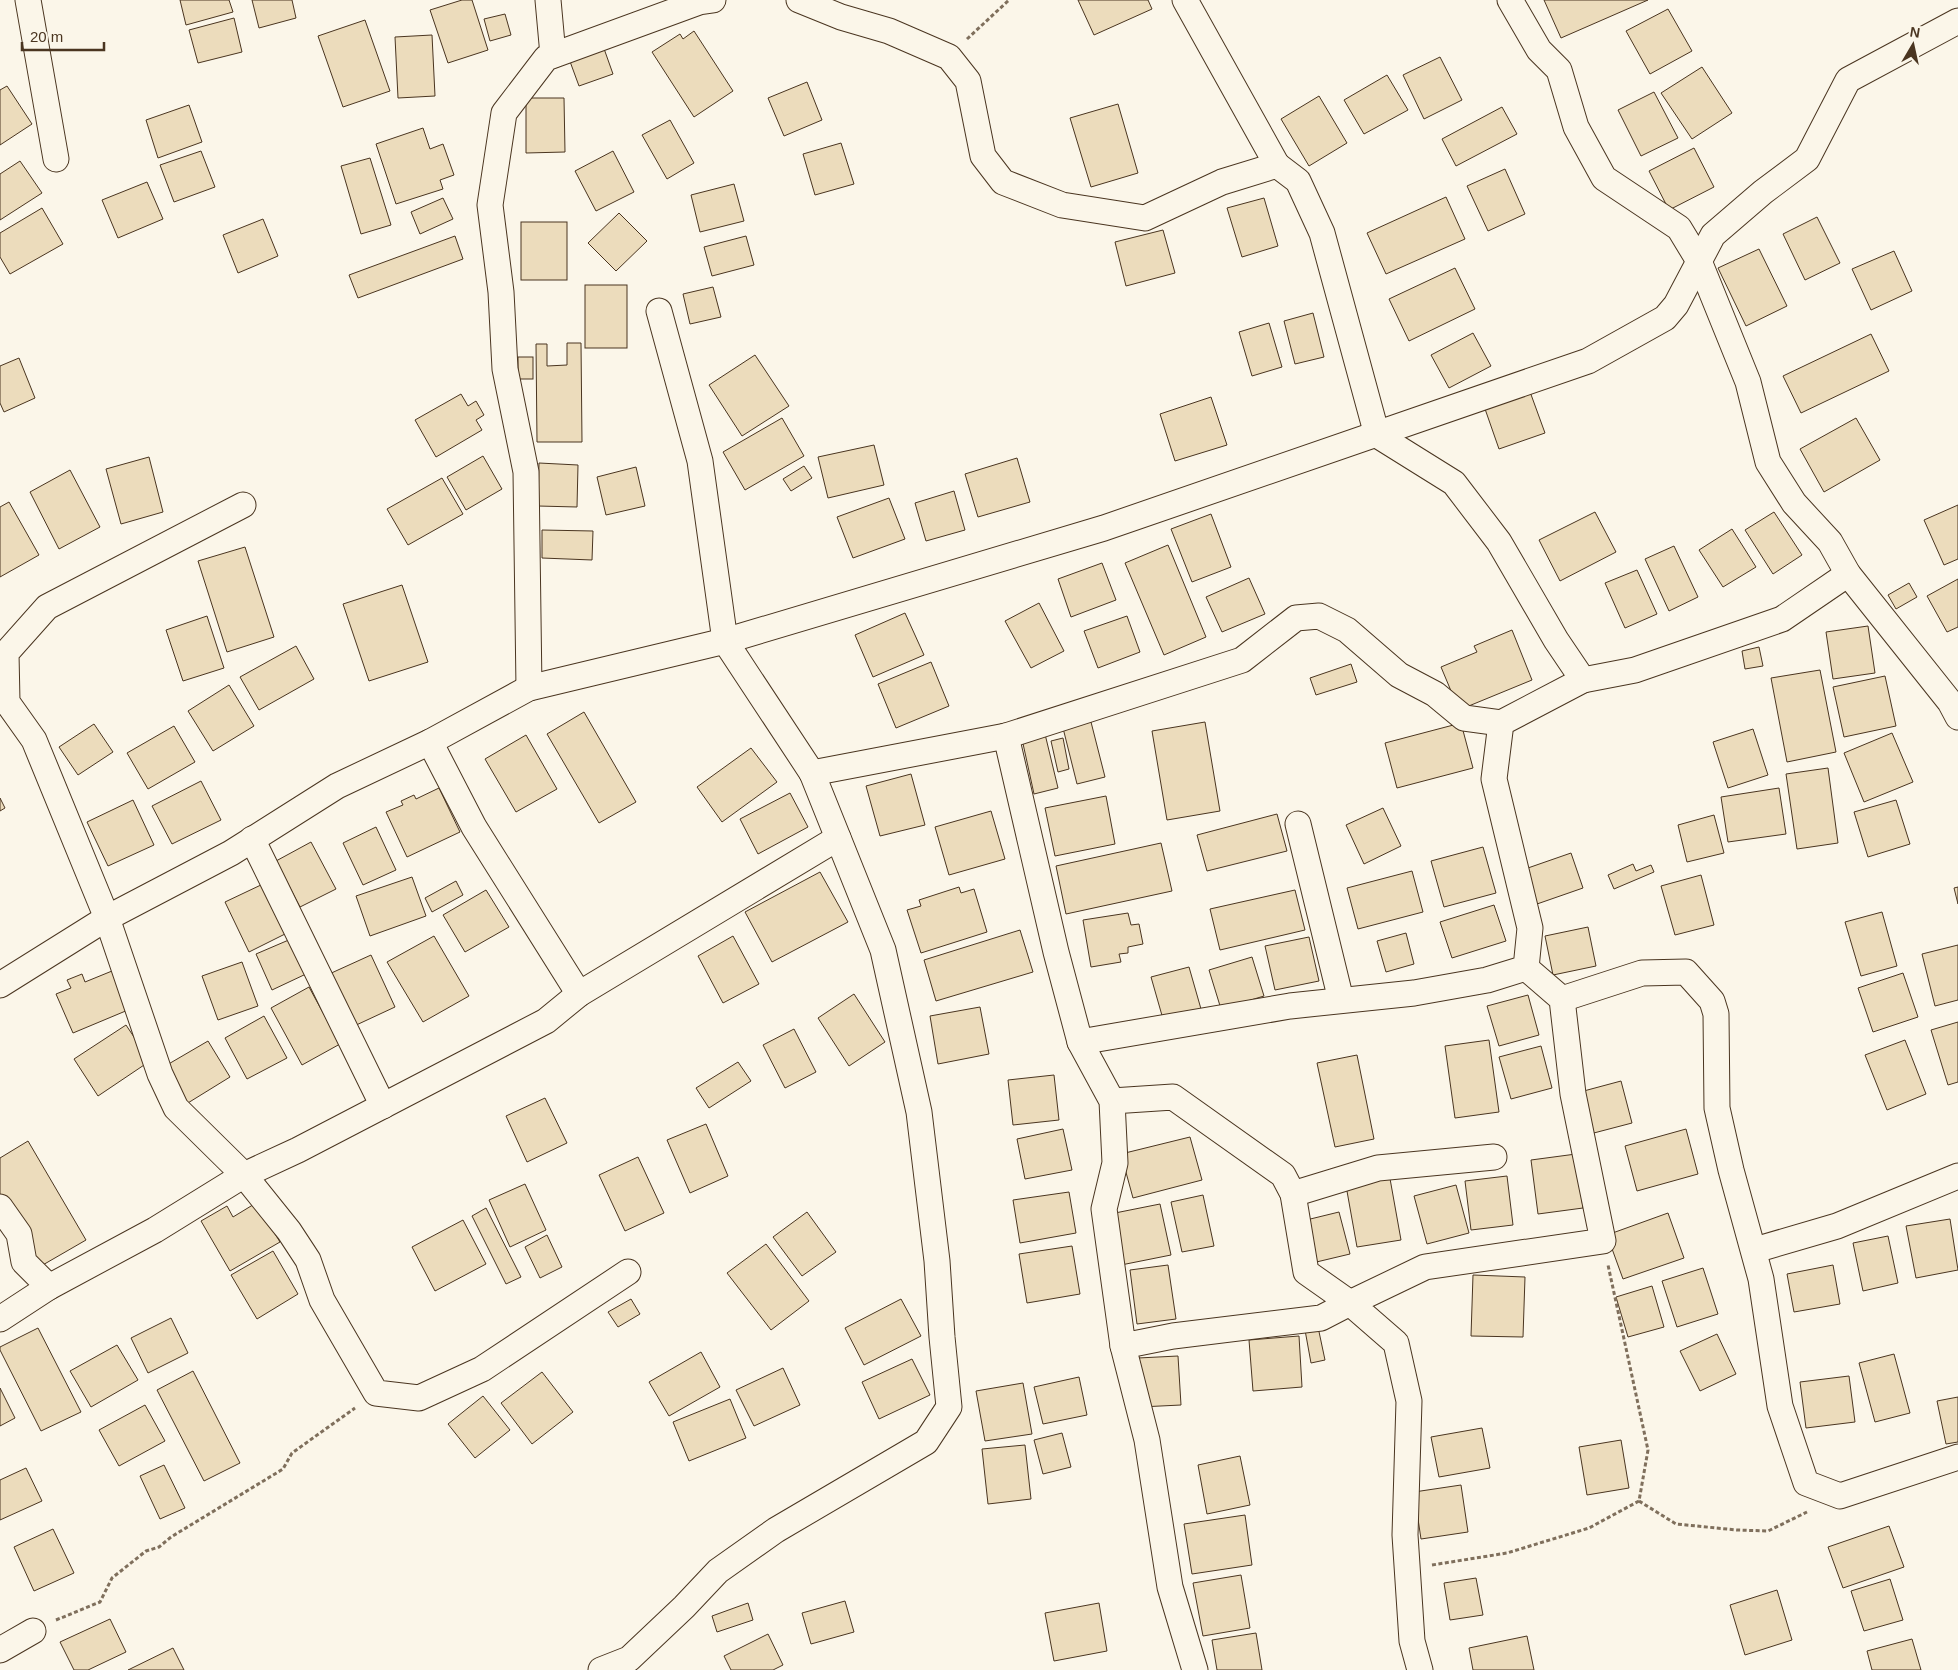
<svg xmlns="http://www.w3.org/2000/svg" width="1958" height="1670" font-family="Arial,sans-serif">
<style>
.building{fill:#ecdcbc;stroke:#4a3520}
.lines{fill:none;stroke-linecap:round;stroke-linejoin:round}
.minor-casing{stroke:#4a3520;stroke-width:27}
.path{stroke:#7f6f5c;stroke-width:3;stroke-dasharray:4 2.5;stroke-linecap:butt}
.minor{stroke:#fbf6e9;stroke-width:25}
</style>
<rect width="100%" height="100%" fill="#fbf6e9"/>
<g class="building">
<polygon points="180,0 229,0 233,12 186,25"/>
<polygon points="252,0 292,0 296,18 259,28"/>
<polygon points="462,0 472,0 488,50 448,63 430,10"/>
<polygon points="1078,0 1148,0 1152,9 1094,35"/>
<polygon points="1544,0 1648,0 1561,38"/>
<polygon points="1668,9 1692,51 1650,74 1626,31"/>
<polygon points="505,14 511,35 490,41 484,19"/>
<polygon points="234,18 242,52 198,63 189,30"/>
<polygon points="365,20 390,91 343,107 318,36"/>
<polygon points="694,31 733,91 694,117 652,52 680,34 683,39"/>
<polygon points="432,35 435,96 398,98 395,37"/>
<polygon points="602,43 613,74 579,86 568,56"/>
<polygon points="1440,57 1462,100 1424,119 1403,75"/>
<polygon points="1702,67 1732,113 1692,139 1661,93"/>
<polygon points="1387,75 1408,110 1364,134 1344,100"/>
<polygon points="807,82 822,120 784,136 768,98"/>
<polygon points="7,86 32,124 0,145 0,90"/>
<polygon points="1654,92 1678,138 1641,156 1618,110"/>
<polygon points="1319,96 1347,143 1309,166 1281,119"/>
<polygon points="526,98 564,98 565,152 526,153"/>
<polygon points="1118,104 1138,173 1091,187 1070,118"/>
<polygon points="189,105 202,142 158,158 146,120"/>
<polygon points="1502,107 1517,134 1456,166 1442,139"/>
<polygon points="670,120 694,163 667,179 642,135"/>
<polygon points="423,128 430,149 443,144 454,175 440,180 443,189 396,204 376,144"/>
<polygon points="841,143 854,184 815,195 803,154"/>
<polygon points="1694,148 1714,187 1669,210 1649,171"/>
<polygon points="201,151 215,187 174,202 160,165"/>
<polygon points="613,151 634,192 596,211 575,171"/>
<polygon points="370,158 391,225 361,234 341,166"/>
<polygon points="20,161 42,193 0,220 0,174"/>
<polygon points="1505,169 1525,214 1488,231 1467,186"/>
<polygon points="147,182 163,219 118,238 102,200"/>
<polygon points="734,184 744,221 700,232 691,195"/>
<polygon points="1446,197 1465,239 1386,274 1367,233"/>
<polygon points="443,198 453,219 420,234 411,212"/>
<polygon points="1264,198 1278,246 1242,257 1227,208"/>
<polygon points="42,208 63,244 10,274 0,257 0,233"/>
<polygon points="619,213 647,241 616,271 588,243"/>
<polygon points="1817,217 1840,263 1805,280 1783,234"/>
<polygon points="263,219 278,256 238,273 223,235"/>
<rect x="521" y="222" width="46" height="58"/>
<polygon points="1163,230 1175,273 1126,286 1115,242"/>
<polygon points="455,236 463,259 358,298 349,275"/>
<polygon points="746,236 754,265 712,276 704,247"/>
<polygon points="1759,249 1787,306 1746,326 1718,268"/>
<polygon points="1894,251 1912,291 1871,310 1852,269"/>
<polygon points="1455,268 1475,309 1409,341 1389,299"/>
<rect x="585" y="285" width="42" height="63"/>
<polygon points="713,287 721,317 690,324 683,294"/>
<polygon points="1313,313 1324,357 1295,364 1284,321"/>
<polygon points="1269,323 1282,367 1252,376 1239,332"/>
<polygon points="1473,333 1491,366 1449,388 1431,355"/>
<polygon points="1871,334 1889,371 1801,413 1783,376"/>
<polygon points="567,343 581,343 582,442 537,442 536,344 547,344 547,366 567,365"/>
<polygon points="755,355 789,406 742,436 709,385"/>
<rect x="518" y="357" width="15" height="22"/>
<polygon points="19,358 35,398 4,412 0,403 0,366"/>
<polygon points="1529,389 1545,433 1499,449 1484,406"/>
<polygon points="461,394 468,406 476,401 484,415 476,420 482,430 436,457 415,420"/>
<polygon points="1211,397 1227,445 1175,461 1160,414"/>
<polygon points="782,418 804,456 745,490 723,452"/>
<polygon points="1856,418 1880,460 1824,492 1800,449"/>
<polygon points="874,445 884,485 828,498 818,457"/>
<polygon points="483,456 502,489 466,510 447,477"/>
<polygon points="149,457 163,512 121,524 106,469"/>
<polygon points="1017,458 1030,502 978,517 965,474"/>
<polygon points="539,463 578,465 577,507 538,506"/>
<polygon points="804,466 812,478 791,491 783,479"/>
<polygon points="636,467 645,506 606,515 597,477"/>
<polygon points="70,470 100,527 59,549 30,492"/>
<polygon points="442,478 463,514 408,545 387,509"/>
<polygon points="954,491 965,530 926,541 915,503"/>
<polygon points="889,498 905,539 853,558 837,517"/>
<polygon points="9,502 39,555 0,577 0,507"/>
<polygon points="1958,505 1958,559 1944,565 1924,520"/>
<polygon points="1595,512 1616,552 1560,581 1539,540"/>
<polygon points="1774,512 1802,555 1773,574 1745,530"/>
<polygon points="1211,514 1231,567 1192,582 1171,529"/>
<polygon points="1732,529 1756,567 1723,587 1699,550"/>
<polygon points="542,530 593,531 592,560 542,558"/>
<polygon points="1168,545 1206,637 1164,655 1125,563"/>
<polygon points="1674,546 1698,597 1669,611 1645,559"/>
<polygon points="245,547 274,637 227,652 198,561"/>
<polygon points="1102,563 1116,600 1071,617 1058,579"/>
<polygon points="1637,570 1657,614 1625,628 1605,583"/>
<polygon points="1249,578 1265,614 1222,632 1206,597"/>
<polygon points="1958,579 1958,627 1947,632 1927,596"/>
<polygon points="1909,583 1917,597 1896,609 1888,595"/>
<polygon points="402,585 428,662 369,681 343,604"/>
<polygon points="1039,603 1064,651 1031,668 1005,621"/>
<polygon points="905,613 924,655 873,677 855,635"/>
<polygon points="207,616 224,668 183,681 166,630"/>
<polygon points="1127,616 1140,652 1098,668 1084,631"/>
<polygon points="1868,626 1875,673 1833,679 1826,632"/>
<polygon points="1512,630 1532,680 1459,710 1441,667 1477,652 1474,646"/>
<polygon points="296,646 314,679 259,710 240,677"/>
<polygon points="1759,647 1763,666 1745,669 1742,651"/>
<polygon points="931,662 949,706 896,728 878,684"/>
<polygon points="1351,664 1357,682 1316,695 1310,678"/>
<polygon points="1820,670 1836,752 1787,762 1771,678"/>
<polygon points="1885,676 1896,726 1844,737 1833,687"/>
<polygon points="229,685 254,726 213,751 188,711"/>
<polygon points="584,712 636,802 599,823 547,734"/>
<polygon points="1091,722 1105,777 1077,784 1063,728"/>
<polygon points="1205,722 1220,811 1167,820 1152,731"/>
<polygon points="1461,723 1473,768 1397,788 1385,743"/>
<polygon points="94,724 113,752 78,775 59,747"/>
<polygon points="174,726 195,762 148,789 127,753"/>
<polygon points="1753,729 1768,775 1728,788 1713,742"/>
<polygon points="1892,733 1913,782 1864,802 1844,753"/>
<polygon points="1045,734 1058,788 1034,794 1022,739"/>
<polygon points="526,735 557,789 516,812 485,759"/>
<polygon points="1063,738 1069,769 1058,772 1051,741"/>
<polygon points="751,748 777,782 722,822 697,787"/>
<polygon points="1828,768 1838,843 1797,849 1786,774"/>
<polygon points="911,774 925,825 880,836 866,786"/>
<polygon points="201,781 221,820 172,844 152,806"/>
<polygon points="439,788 460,832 407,857 386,812 403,805 401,801 414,795 416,799"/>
<polygon points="1779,788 1786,834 1728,842 1721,797"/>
<polygon points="790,793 808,827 758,854 740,819"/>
<polygon points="1106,796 1115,844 1055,856 1045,808"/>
<polygon points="0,798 5,808 0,811"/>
<polygon points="133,800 154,845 108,866 87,822"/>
<polygon points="1896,800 1910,844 1868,857 1854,812"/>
<polygon points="1383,808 1401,846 1364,864 1346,825"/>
<polygon points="991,811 1005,859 949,875 935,827"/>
<polygon points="1277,814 1287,851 1207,871 1197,835"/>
<polygon points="1714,815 1724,853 1687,862 1678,825"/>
<polygon points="376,827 396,870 363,885 343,843"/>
<polygon points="311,842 336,889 300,907 276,861"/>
<polygon points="1161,843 1172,891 1066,914 1056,866"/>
<polygon points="1483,847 1496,893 1444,907 1431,861"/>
<polygon points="1571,853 1583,888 1537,904 1525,869"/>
<polygon points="1633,864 1636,871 1651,865 1654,872 1614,889 1608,875"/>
<polygon points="1412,871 1423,912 1358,929 1347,888"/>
<polygon points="820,872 848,922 772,962 745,912"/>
<polygon points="1701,875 1714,925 1675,935 1661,886"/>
<polygon points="412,877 426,916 370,936 356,896"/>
<polygon points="456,881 463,895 432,912 425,898"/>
<polygon points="263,884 287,933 249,952 225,902"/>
<polygon points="959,887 961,893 974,889 987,932 921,953 907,910 921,906 919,900"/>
<polygon points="1958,887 1958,904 1954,888"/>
<polygon points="486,890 509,927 465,952 443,915"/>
<polygon points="1295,890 1305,930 1220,950 1210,909"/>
<polygon points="1494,905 1506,941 1452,958 1440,922"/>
<polygon points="1882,912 1897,966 1861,976 1845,922"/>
<polygon points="1128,913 1131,925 1139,924 1143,944 1128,947 1128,953 1119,954 1121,962 1091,967 1083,920"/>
<polygon points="1588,927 1596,966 1553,975 1545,936"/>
<polygon points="1020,930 1033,972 936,1001 924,960"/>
<polygon points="1406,933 1414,964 1386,972 1377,941"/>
<polygon points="434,936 469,996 423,1022 387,962"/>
<polygon points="733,936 759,984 723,1003 698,956"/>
<polygon points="1309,937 1319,981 1275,990 1265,946"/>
<polygon points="291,939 306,974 272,990 256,954"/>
<polygon points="1958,945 1958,1000 1935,1006 1922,954"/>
<polygon points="371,955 395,1007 352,1027 327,975"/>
<polygon points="1252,957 1264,996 1221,1009 1209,970"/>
<polygon points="242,962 258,1006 218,1020 202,976"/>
<polygon points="1189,967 1201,1009 1163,1019 1151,977"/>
<polygon points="112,971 128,1010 73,1033 56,994 71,988 67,980 82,974 85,982"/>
<polygon points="1903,973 1918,1017 1873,1032 1858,988"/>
<polygon points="309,987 340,1044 302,1065 271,1008"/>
<polygon points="854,994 885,1042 849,1066 818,1018"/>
<polygon points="1528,995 1539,1035 1499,1046 1487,1006"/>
<polygon points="980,1007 989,1054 938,1064 930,1016"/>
<polygon points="264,1016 287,1058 247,1079 225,1038"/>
<polygon points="1958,1022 1958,1082 1948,1085 1931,1030"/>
<polygon points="126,1025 150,1061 98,1096 74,1059"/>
<polygon points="794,1029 816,1072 785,1088 763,1045"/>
<polygon points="1489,1040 1499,1112 1455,1118 1445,1046"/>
<polygon points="1905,1040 1926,1094 1887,1110 1865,1055"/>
<polygon points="208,1041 230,1077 183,1106 160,1069"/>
<polygon points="1541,1046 1552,1088 1511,1099 1499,1057"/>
<polygon points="1357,1055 1374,1139 1335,1147 1317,1063"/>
<polygon points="738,1062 751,1081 709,1108 696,1088"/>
<polygon points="1054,1075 1059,1120 1013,1125 1008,1080"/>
<polygon points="1621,1081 1632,1123 1590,1134 1580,1092"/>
<polygon points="545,1098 567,1143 527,1162 506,1116"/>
<polygon points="706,1124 728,1176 690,1193 667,1140"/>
<polygon points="1063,1129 1072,1170 1025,1179 1017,1139"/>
<polygon points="1686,1129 1698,1174 1637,1191 1625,1146"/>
<polygon points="1190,1137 1202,1180 1133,1198 1121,1154"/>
<polygon points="28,1141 86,1240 41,1266 0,1196 0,1158"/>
<polygon points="1576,1154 1583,1208 1538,1214 1531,1160"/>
<polygon points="638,1157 664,1213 625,1231 599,1175"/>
<polygon points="1389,1173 1401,1240 1357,1247 1345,1180"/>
<polygon points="1507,1176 1513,1225 1471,1230 1465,1181"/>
<polygon points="525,1184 546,1230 510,1247 489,1200"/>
<polygon points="1456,1185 1469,1233 1427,1244 1414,1196"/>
<polygon points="1069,1192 1076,1233 1020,1243 1013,1200"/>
<polygon points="1203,1195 1214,1246 1182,1252 1171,1202"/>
<polygon points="256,1203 280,1242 230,1271 201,1221 227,1206 233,1217"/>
<polygon points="1160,1204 1171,1255 1121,1265 1110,1214"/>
<polygon points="486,1208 521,1277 506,1284 472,1216"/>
<polygon points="807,1212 836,1252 802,1276 773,1237"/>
<polygon points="1339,1212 1350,1254 1308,1264 1298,1222"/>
<polygon points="1668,1213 1684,1258 1623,1279 1607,1235"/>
<polygon points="1950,1219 1958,1270 1916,1278 1906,1226"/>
<polygon points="463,1220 486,1264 435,1291 412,1247"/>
<polygon points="547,1235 562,1267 540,1278 525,1247"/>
<polygon points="1888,1236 1898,1283 1863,1291 1853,1243"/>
<polygon points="766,1244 809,1301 771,1330 727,1273"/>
<polygon points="1072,1246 1080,1294 1027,1303 1019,1254"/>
<polygon points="273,1251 298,1294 257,1319 231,1275"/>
<polygon points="1168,1265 1176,1319 1137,1324 1130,1270"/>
<polygon points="1833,1265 1840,1304 1794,1312 1787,1274"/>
<polygon points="1703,1268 1718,1314 1677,1327 1662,1281"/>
<polygon points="1473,1275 1525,1277 1523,1337 1471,1336"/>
<polygon points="1652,1286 1664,1327 1628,1337 1616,1297"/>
<polygon points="631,1299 640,1314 618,1327 608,1312"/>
<polygon points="901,1299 921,1336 864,1365 845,1328"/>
<polygon points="171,1318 188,1353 148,1373 131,1338"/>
<polygon points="1318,1327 1325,1360 1311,1363 1305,1330"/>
<polygon points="38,1328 81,1412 41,1431 0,1350 0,1347"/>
<polygon points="1717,1334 1736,1374 1700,1391 1680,1351"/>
<polygon points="1299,1336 1302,1387 1253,1391 1249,1340"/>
<polygon points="117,1345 138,1380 91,1407 70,1371"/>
<polygon points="701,1352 720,1387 669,1416 649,1382"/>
<polygon points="1894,1354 1910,1413 1875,1422 1859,1363"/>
<polygon points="1178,1356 1181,1405 1140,1407 1138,1358"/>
<polygon points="912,1359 930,1395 879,1419 862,1382"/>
<polygon points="783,1368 800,1405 754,1426 736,1390"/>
<polygon points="193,1371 240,1463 204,1481 157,1390"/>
<polygon points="542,1372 573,1412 532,1444 501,1403"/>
<polygon points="1849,1376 1855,1422 1806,1428 1800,1382"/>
<polygon points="1079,1377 1087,1415 1043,1424 1034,1387"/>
<polygon points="1023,1383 1032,1434 985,1441 976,1391"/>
<polygon points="0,1388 15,1418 0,1426"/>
<polygon points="483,1396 510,1430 475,1458 448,1424"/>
<polygon points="1958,1397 1958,1442 1946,1444 1937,1401"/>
<polygon points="730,1399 746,1438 689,1461 673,1422"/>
<polygon points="145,1405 165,1441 119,1466 99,1430"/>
<polygon points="1482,1428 1490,1468 1439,1477 1431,1437"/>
<polygon points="1062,1433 1071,1467 1043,1474 1034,1440"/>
<polygon points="1621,1440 1629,1488 1587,1495 1579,1447"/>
<polygon points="1025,1445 1031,1499 988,1504 982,1449"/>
<polygon points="1240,1456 1250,1505 1207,1514 1198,1465"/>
<polygon points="164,1465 185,1508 160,1519 140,1476"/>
<polygon points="26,1468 42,1501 0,1520 0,1480"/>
<polygon points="1461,1485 1468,1532 1421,1539 1414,1492"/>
<polygon points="1245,1515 1252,1565 1192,1574 1184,1524"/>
<polygon points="1889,1526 1904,1567 1843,1588 1828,1547"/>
<polygon points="53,1529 74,1573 34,1591 14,1547"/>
<polygon points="1241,1575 1250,1628 1203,1636 1193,1583"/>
<polygon points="1476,1578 1483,1615 1450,1620 1444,1583"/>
<polygon points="1890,1579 1903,1620 1864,1631 1851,1591"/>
<polygon points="1777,1590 1792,1640 1745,1655 1730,1605"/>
<polygon points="845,1601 854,1632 811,1644 802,1613"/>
<polygon points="748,1603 753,1620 717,1632 712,1616"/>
<polygon points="1099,1603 1107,1651 1054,1661 1045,1613"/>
<polygon points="110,1619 126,1652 88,1670 74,1670 60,1642"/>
<polygon points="1256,1633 1262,1670 1217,1670 1212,1640"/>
<polygon points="768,1634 783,1665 773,1670 731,1670 724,1656"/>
<polygon points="1527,1636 1534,1670 1473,1670 1469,1648"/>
<polygon points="1912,1639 1921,1670 1872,1670 1867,1651"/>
<polygon points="173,1648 184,1670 128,1670"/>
</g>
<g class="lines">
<g class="minor-casing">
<g id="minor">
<polyline points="28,0 56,159"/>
<polyline points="548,0 553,55"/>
<polyline points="799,0 841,17 889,31 949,57 968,81 983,156 1003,182 1062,205 1145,218 1222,182 1277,165 1298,181 1322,233 1377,435 1454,483 1499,542 1556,640 1583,680 1635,670 1782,619 1848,574"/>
<polyline points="1185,0 1277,165"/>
<polyline points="1510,0 1539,50 1559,70 1576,127 1604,178 1679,228 1699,261 1748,382 1768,462 1794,503 1830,542 1848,574 1950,702 1958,717"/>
<polyline points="659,311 700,461 725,641 812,773 1006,736 1242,660 1296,618 1319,616 1347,630 1399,675 1435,694 1464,718 1501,723"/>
<polyline points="243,505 47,607 6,653 7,702 34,740 107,918 160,1074 176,1108 244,1175 289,1231 308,1260 322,1300 376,1393 419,1398 482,1369 628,1272"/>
<polyline points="529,688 526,472 505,369 501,292 490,205 504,113 546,58 699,2 713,0"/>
<polyline points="1006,736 1056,952 1080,1042 1112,1101 1115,1163 1104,1209 1123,1346 1173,1336 1321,1318 1350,1303 1306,1272 1293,1194 1283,1175 1173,1097 1112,1101"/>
<polyline points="430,742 474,827 579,994"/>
<polyline points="1298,824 1341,1000"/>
<polyline points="252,839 383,1106"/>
<polyline points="0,985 107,918 231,853 337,786 430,742 529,688 725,641 1104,528 1588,361 1665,318 1676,305 1713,235 1763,192 1807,159 1848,80 1958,21"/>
<polyline points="1562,999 1642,973 1686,972 1712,1001 1716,1014 1717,1108 1731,1170 1761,1279 1780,1406 1806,1483 1840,1496 1958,1457"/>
<polyline points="1080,1042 1290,1006 1414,993 1487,980 1526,968 1530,928 1494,779 1501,723 1583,680"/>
<polyline points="1293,1194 1378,1168 1494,1157"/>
<polyline points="0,1207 19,1234 24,1262 49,1287 0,1319"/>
<polyline points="1755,1250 1837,1226 1958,1176"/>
<polyline points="49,1287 155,1230 244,1175 298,1150 546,1021 579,994 838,838"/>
<polyline points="1123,1346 1147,1440 1170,1587 1195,1670"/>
<polyline points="0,1650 33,1631"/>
<polyline points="601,1670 629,1659 684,1607 718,1571 776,1530 926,1442 949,1407 942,1337 937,1261 919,1112 883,950 812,773"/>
<polyline points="1420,1670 1412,1641 1405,1535 1409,1401 1396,1343 1350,1303 1425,1267 1603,1241 1573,1094 1562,999 1526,968"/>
</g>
</g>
<g class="path">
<polyline points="967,39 1009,0"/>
<polyline points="1639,1501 1676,1524 1737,1530 1768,1531 1807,1512"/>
<polyline points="1432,1565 1507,1553 1589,1528 1639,1501 1648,1450 1608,1265"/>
<polyline points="56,1620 100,1602 112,1578 146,1551 159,1547 171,1537 283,1469 292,1453 355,1408"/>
</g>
<use href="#minor" class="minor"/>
</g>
<g transform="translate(1913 45) rotate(9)" stroke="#fbf6e9" stroke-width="4" paint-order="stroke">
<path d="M0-4L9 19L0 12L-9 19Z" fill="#4a3520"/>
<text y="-8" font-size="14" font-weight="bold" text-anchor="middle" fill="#4a3520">N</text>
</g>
<path d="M22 42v8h82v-8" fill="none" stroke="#4a3520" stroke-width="2.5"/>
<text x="30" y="42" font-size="15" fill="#4a3520" stroke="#fbf6e9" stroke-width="4" paint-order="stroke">20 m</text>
</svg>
